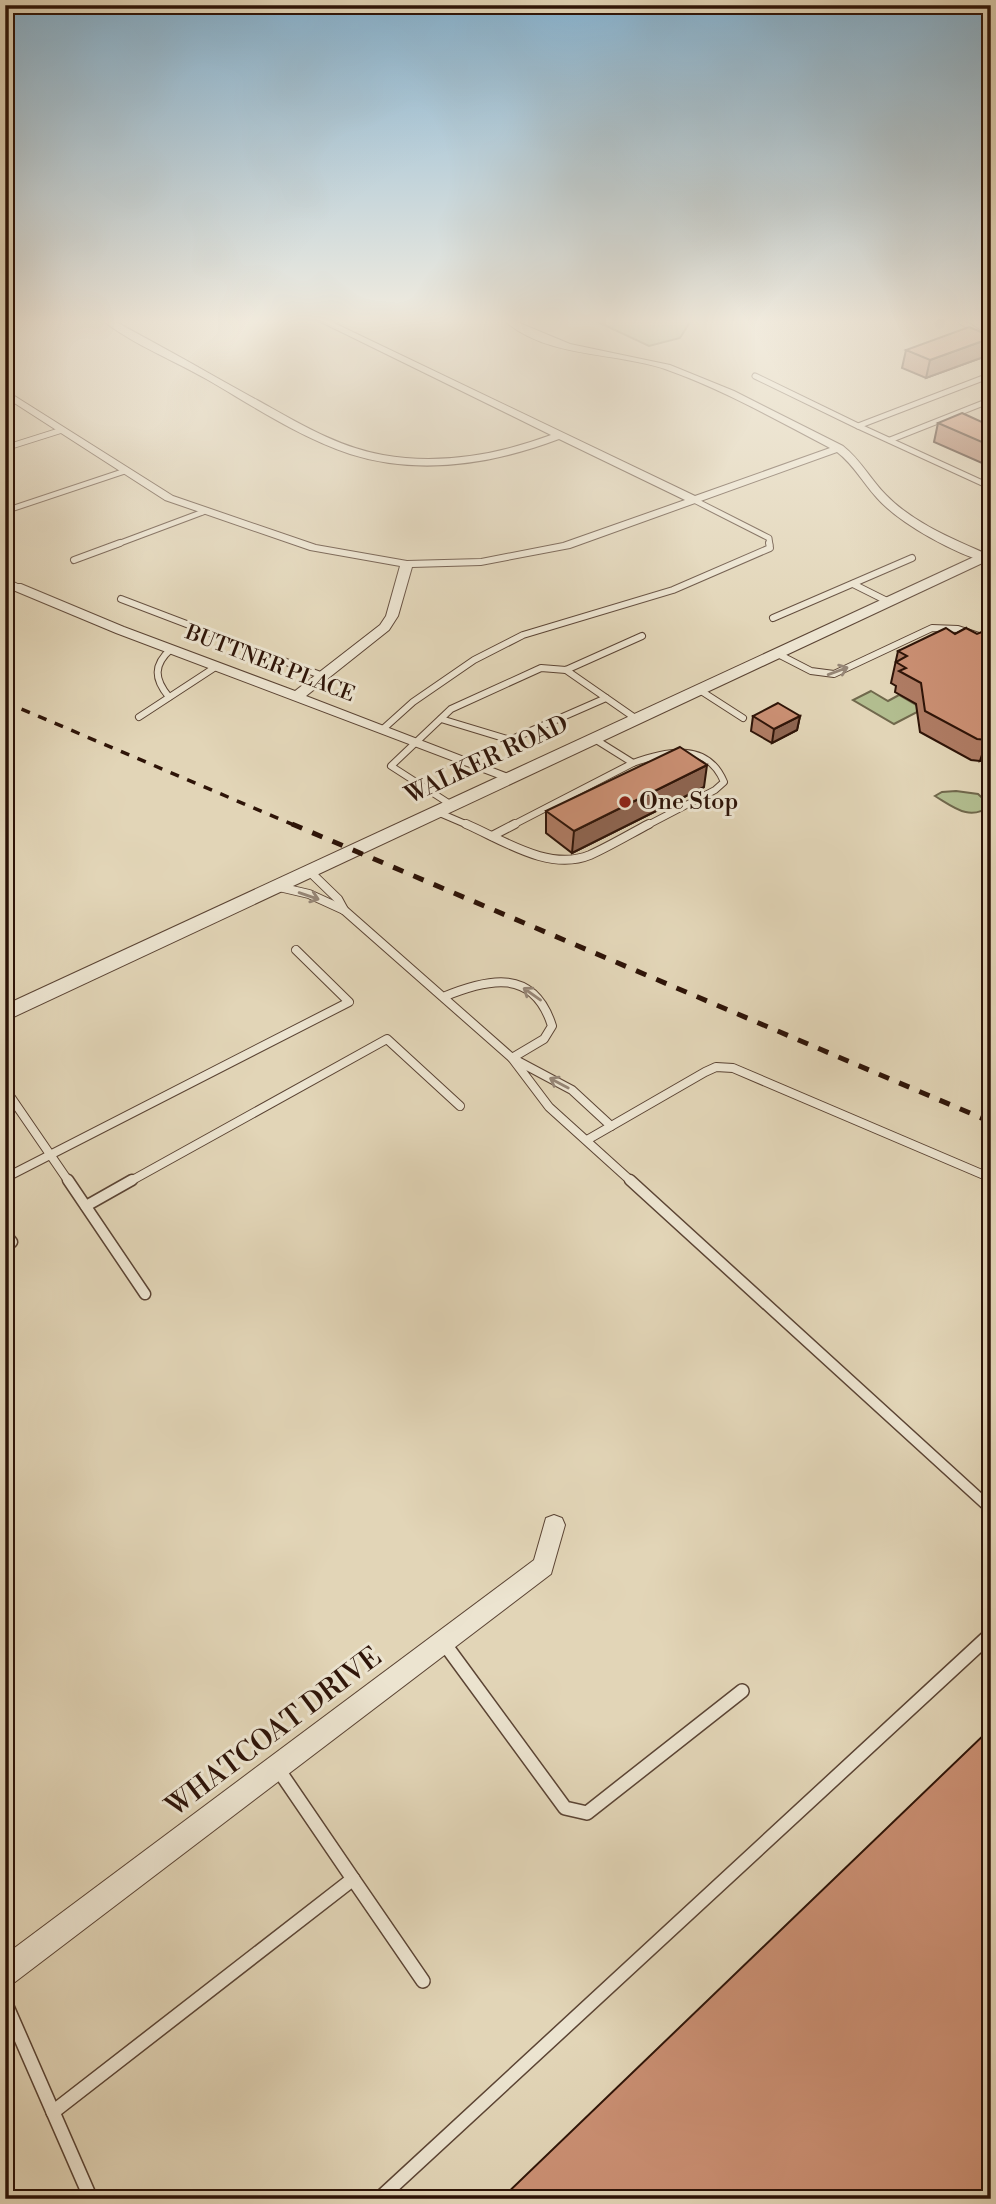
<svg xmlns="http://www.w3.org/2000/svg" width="996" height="2204" font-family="'Libre Bodoni',serif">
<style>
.green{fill:#b2bd8f;stroke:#70684c;stroke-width:2}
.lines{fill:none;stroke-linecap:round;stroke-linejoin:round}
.service-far4-casing{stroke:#5b4434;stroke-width:7}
.service-far3-casing{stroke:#5b4434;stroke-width:8}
.service-far2-casing{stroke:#5b4434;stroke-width:10}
.service-far1-casing{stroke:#5b4434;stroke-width:13}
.service-casing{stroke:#5b4434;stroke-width:16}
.minor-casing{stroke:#5b4434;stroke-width:2}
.tertiary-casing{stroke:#5b4434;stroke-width:2}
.service-far4{stroke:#ece4d0;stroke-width:5}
.service-far3{stroke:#ece4d0;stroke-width:6}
.service-far2{stroke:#ece4d0;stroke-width:8}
.service-far1{stroke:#ece4d0;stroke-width:10}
.service{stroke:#ece4d0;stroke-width:13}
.minor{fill:#ece4d0;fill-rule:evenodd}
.tertiary{fill:#ece4d0;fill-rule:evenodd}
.rail-far1{stroke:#2e1408;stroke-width:3.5;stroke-dasharray:9 9;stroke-linecap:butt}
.rail{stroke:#2e1408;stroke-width:5;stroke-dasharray:11 11;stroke-linecap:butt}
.wall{fill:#af7c64;stroke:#2e1408;stroke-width:2}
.shaded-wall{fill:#8e6551;stroke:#2e1408;stroke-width:2}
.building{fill:#cb9074;stroke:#2e1408;stroke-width:2}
.oneway{stroke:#968676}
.poi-dot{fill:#8f2418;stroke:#ece4d0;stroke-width:2.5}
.labels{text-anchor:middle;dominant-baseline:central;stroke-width:6;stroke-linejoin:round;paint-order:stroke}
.far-street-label{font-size:21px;fill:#2e1408;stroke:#ece4d0}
.street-label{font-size:24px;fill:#2e1408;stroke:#ece4d0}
.poi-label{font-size:24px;fill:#2e1408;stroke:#ece4d0;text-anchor:start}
.near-street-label{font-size:28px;fill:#2e1408;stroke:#ece4d0}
</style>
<rect width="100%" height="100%" fill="#e2d5b7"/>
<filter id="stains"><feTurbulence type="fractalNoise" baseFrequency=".00286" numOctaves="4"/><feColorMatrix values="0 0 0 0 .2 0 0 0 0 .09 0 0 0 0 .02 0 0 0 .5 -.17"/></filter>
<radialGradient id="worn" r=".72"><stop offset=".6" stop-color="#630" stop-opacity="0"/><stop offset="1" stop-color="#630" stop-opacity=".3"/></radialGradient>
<g class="green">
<polygon points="598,322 690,322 680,338 649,346"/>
<polygon points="871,691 888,701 899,695 923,709 894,724 853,700"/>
<path d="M956,791L978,794L991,806C969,821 955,808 935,796L942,792Z"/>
</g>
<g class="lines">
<g class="service-far4-casing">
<g id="service-far4">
<polyline points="962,322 991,340"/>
<polyline points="991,375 858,426 991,487"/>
<polyline points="755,376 858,426"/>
<polyline points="890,440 991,400"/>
<polyline points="5,448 62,430"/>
<polyline points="696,501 769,538 770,545"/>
<polyline points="5,511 125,471"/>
<polyline points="115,545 203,512"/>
</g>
</g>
<g class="service-far3-casing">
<g id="service-far3">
<polyline points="74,560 120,543"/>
<polyline points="5,581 17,587"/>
<polyline points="853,584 887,601"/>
<polyline points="987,594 991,592"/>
<polyline points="121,599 323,676"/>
<polyline points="773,618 912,558"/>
<polyline points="776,653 811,671 834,674 932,628 958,629 991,640"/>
<polyline points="566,670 635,718"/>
<polyline points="698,689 743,718"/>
<path d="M169,697C154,679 153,665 171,649"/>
<polyline points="139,717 217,666"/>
<polyline points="441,719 510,740 606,698"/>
<polyline points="383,729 413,702 474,660 523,635 673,590 770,548 769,543"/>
<path d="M593,738L633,763C666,751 707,741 724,782L715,790L646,826"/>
<polyline points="450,804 391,766 451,709 541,668 566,670 642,636"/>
<polyline points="435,811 470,826"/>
<polyline points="511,826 633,763"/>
</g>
</g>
<g class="service-far2-casing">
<g id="service-far2">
<path d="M466,824C503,840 549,872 590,855C610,846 630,834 649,824"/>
<polyline points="492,836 515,824"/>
<polyline points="308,870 338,899 344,910"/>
<path d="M275,886L309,894L344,910L512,1058L544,1039L552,1026C534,968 489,978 443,997"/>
<polyline points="10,1096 69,1182"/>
<polyline points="611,1126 572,1090 512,1058 549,1107 632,1182"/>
<polyline points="587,1140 705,1072 716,1067 733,1068 991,1178"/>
<polyline points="5,1178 349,1002 296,950"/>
<polyline points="129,1182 387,1039 460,1106"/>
</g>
</g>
<g class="service-far1-casing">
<g id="service-far1">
<polyline points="68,1180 145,1294"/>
<polyline points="630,1180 991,1509"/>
<polyline points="86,1206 132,1180"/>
<polyline points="5,1233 12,1242 5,1246"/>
</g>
</g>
<g class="service-casing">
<g id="service">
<polyline points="444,1643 565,1808 587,1813 742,1691"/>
<polyline points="353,1879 423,1981"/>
<polyline points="5,2002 91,2199"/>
<polyline points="53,2112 353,1879 278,1769"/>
<polyline points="379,2199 991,1634"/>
</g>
</g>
<g class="minor-casing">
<g id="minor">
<path d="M105,322H116C163,347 210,374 257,400C297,422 337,447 383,455C440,465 497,455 551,435L321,322H332L695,496L830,448C776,420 722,389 665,369C615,352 549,358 506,322H517L570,344L670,365L734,391L843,446C861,460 870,479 886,495C914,524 956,540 991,556V564C956,554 901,525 877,498C863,483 854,465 837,452L570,548L481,565L412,567L398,616L389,630L306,696L516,777L509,781L504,780L116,633L13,590V584H21L124,627L295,691L380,625L386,616L400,566L310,550L165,500L5,397V390L173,496L316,545L407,561L481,559L563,543L685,500L559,439C493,464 419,476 350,454C299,437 253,406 208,380C179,363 129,342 105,322Z"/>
<polygon points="554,1515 562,1518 565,1525 551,1574 15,1982 5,1985 5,1955 534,1560 546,1518"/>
</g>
</g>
<g class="tertiary-casing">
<polygon id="tertiary" points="991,549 991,559 5,1021 5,1005"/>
</g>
<use href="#service-far4" class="service-far4"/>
<use href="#service-far3" class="service-far3"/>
<use href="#service-far2" class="service-far2"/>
<use href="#service-far1" class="service-far1"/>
<use href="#service" class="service"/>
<use href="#minor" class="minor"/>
<use href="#tertiary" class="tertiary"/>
<polyline class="rail-far1" points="5,702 296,826"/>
<polyline class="rail" points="292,824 991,1122"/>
</g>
<g class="wall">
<polygon points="906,350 989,355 926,378 902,368"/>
<polygon points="991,422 991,467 934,442 938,423 986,424"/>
<polygon points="966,628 991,756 980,761 971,760 920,732 916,704 895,692 896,686 891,683 898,651 955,634"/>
<polygon points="753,716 800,716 797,730 772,743 751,731"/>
<polygon points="704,787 572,853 546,833 546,811"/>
</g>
<g class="shaded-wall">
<polygon points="991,338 991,350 989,355 926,378 930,360"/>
<polygon points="800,716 797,730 772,743 774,729"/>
<polygon points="991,738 991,756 980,761 987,740"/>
<polygon points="707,765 704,787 572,853 574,831"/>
</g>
<g class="building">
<polygon points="969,327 991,336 991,338 930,360 906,350"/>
<polygon points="962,413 986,424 991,422 991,446 938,423"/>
<polygon points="946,628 955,634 966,628 977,634 984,631 991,634 991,738 987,740 977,739 925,711 921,683 899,671 906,668 896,662 907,656 898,651"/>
<polygon points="778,703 800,716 774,729 753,716"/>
<polygon points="680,747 707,765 574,831 546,811"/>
<polygon points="991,1728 991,2199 501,2199"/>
</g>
<defs><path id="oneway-shaft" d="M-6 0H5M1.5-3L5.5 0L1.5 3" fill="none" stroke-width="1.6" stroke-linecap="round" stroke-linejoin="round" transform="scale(1.75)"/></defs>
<g class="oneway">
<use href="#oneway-shaft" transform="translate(838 671) rotate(-20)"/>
<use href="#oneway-shaft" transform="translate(309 896) rotate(19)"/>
<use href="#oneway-shaft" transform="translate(532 994) rotate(-145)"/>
<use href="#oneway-shaft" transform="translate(559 1083) rotate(-152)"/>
</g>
<linearGradient id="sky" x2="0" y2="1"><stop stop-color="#87b5d4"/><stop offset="0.51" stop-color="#f2ecdf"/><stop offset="1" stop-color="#f2ecdf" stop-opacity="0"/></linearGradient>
<rect width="996" height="630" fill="url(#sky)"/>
<circle class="poi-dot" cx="625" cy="802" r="7"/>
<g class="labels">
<g class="far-street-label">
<text transform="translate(270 664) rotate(21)">BUTTNER PLACE</text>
</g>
<g class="street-label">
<text transform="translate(487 760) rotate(-25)">WALKER ROAD</text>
</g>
<g class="poi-label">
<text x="639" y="802">One Stop</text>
</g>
<g class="near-street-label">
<text transform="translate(274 1732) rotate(-37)">WHATCOAT DRIVE</text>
</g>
</g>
<rect width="996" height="2204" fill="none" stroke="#e2d5b7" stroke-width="28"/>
<rect x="7" y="7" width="982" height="2190" fill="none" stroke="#2e1408" stroke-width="3.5"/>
<rect x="14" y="14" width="968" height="2176" fill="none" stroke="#2e1408" stroke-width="2"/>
<rect width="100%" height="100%" filter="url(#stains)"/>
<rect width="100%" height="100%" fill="url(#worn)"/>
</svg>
